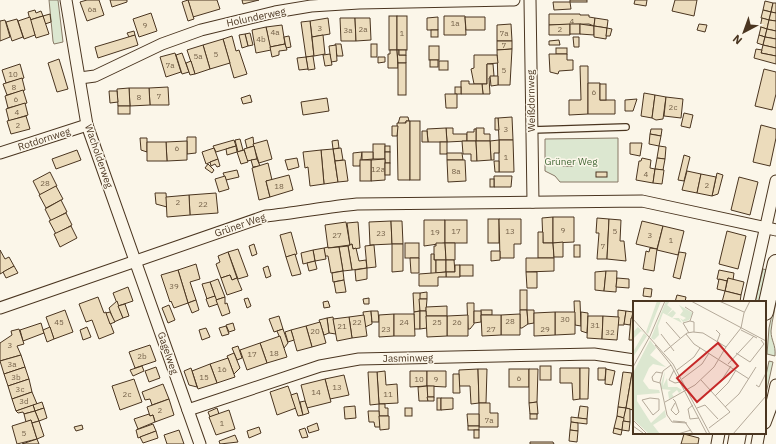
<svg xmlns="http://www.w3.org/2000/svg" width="776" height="444" font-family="'IBM Plex Sans',sans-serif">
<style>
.green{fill:#dce7d0;stroke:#887966}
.building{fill:#ecdcbc;stroke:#4a3520}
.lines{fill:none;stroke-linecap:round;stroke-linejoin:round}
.lane-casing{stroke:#4a3520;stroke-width:8}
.street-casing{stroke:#4a3520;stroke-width:13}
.secondary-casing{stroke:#4a3520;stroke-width:18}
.lane{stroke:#fbf6e9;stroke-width:5.5}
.street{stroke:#fbf6e9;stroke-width:11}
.secondary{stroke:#fbf6e9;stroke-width:16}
.labels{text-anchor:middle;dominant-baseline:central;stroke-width:3;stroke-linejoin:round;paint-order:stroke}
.number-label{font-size:8px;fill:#725f47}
.street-label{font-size:10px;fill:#4a3520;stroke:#fbf6e9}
.park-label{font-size:10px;fill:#436837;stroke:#fbf6e9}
.inset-road{fill:none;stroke:#b4a999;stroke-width:1}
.view{fill:#c62828;fill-opacity:0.15;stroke:#c62828;stroke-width:2}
.inset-edge{fill:none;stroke:#4a3520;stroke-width:2}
</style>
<rect width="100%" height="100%" fill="#fbf6e9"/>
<g class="green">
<polygon points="49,0 58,0 63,42 54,44 53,41"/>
<polygon points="618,138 618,182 560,182 555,176 545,171 545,139"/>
<polygon points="763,269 767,270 760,302 755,302"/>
<path d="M776,296C776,308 772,319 771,331C771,341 776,344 775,356L767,354L769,328Z"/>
<polygon points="769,361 773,362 765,398 765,380"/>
</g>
<g class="building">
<polygon points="87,0 99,0 104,15 87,21 80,2"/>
<polygon points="110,0 127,0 127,2 112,7"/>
<polygon points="188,0 217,0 220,9 193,17"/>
<polygon points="188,0 194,19 188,21 182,2"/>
<polygon points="242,0 259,0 243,4"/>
<rect x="570" y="0" width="17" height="2"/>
<polygon points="635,0 647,0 646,6 634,4"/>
<polygon points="675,0 697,0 694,16 672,11"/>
<polygon points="765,1 773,3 771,12 763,10"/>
<polygon points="553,2 570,2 571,9 554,10"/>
<polygon points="773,3 776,3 776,13 771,12"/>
<polygon points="35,10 36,13 41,11 43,16 30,20 28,12"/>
<polygon points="763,10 771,12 769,20 761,18"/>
<polygon points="771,12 776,13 776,21 769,20"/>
<polygon points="151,13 157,31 139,37 133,19"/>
<polygon points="50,14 51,22 45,24 43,16"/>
<polygon points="549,14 580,14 580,15 589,15 589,17 595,18 594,26 589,24 549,25"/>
<polygon points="43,16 49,34 36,38 30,20"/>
<rect x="389" y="16" width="8" height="34"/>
<rect x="397" y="16" width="10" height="34"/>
<polygon points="444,16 465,16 466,35 444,35"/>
<polygon points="30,17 35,35 24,39 18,21"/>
<polygon points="438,17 438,30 427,30 427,18"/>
<polygon points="465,17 485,17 485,30 466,30"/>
<polygon points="328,18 330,34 312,37 310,21"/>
<polygon points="340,18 355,18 356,41 341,41"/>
<polygon points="355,18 370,18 371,40 356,41"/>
<polygon points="595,18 608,20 607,28 594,26"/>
<polygon points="762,18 769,20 767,29 760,27"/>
<polygon points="17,19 23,37 12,41 6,22"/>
<polygon points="5,20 10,37 0,41 0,21"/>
<polygon points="769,20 776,21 776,31 767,29"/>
<polygon points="310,21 314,56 306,57 301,22"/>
<polygon points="511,24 512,41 497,41 497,25"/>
<polygon points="570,24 570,35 549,35 549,25"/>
<rect x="570" y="24" width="10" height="10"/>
<polygon points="580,24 594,26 594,35 580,34"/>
<polygon points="699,24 707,25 705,32 697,30"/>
<polygon points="282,25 285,44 270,47 266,27"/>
<polygon points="594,26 607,28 606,39 594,37"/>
<polygon points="266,27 271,50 256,53 252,30"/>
<polygon points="761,27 767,29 765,37 759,35"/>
<polygon points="607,28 612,29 610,36 606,36"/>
<polygon points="767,29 776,31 776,39 765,37"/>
<rect x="431" y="30" width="7" height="7"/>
<polygon points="134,31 135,35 129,37 127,33"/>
<polygon points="250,33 253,45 248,46 245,34"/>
<polygon points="245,34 248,46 242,48 239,35"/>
<polygon points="135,35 138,45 98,58 95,47"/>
<polygon points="323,35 325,54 314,56 312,37"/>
<polygon points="759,35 765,37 763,45 757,43"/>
<polygon points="232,36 236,51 239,50 247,74 234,78 223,39"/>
<polygon points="289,36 291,47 286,48 284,37"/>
<polygon points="573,37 579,37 579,47 574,47"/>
<polygon points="765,37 776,39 776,48 763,45"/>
<polygon points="223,39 230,63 210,69 203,45"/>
<polygon points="559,40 560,45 549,45 549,41"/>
<polygon points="497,41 512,41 512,49 497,50"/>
<polygon points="285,44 287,50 279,51 279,55 272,57 270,47"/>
<polygon points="335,44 341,44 343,56 337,56"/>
<rect x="371" y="44" width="6" height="13"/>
<polygon points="203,45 210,69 195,74 187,50"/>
<polygon points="336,45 337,61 331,62 329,46"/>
<polygon points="763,45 776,48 776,56 761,53"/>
<rect x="429" y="46" width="10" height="14"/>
<rect x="556" y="48" width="11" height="6"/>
<polygon points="512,49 510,85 498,85 497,50"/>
<polygon points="756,49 762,50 761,53 776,56 776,64 754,58"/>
<polygon points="390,50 397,50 398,68 388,68 388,54 390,54"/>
<polygon points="397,50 399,50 399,55 406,55 406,63 398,63"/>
<rect x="399" y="50" width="7" height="5"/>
<polygon points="175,53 181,72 166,77 160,57"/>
<polygon points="182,53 189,72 182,74 176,55"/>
<polygon points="330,54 332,65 325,66 323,55"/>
<polygon points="549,54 567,54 567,60 573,60 573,70 559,71 558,74 550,72"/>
<polygon points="474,55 497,55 498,63 487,64 487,84 474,84 471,69 474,68"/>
<polygon points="313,56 315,69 308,70 306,57"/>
<polygon points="306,57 308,69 299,70 297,58"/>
<polygon points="378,57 385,57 385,62 378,63"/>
<polygon points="59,59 68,89 57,92 48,63"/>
<rect x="430" y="60" width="8" height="7"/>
<polygon points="191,61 195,74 190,75 186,63"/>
<rect x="439" y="61" width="9" height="9"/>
<rect x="398" y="63" width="8" height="32"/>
<polygon points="20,64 24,78 6,83 2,70"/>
<polygon points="487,64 493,64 494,76 489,78 490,94 483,94 482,84 487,84"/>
<polygon points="580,66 588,66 588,114 569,115 569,100 581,100"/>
<polygon points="764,69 776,72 776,94 772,110 755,106"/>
<polygon points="490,76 498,76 498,85 491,86"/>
<polygon points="22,78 25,90 7,95 3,84"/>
<polygon points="461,81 469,81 469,84 482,84 483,94 461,94"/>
<polygon points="588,83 600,83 600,100 615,100 615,114 588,114"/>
<rect x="600" y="84" width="6" height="16"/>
<polygon points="168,87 169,105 150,105 149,88"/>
<rect x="455" y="87" width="6" height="7"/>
<polygon points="129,88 149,88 150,105 130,106"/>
<polygon points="129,88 130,106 118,106 117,89"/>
<polygon points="23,90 27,103 8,108 5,96"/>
<polygon points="109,91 117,91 118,102 110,103"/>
<polygon points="644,93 655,95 652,118 641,116"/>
<polygon points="445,94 457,94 457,108 446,108"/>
<polygon points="250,95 252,102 243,104 241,98"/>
<polygon points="655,95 666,97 663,119 656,120 652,118"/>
<polygon points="666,97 683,99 681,118 664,116"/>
<polygon points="327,98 329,111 303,115 301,102"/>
<polygon points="637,99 633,111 625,111 625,100"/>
<polygon points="25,103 28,115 9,121 6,109"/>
<rect x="118" y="106" width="12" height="8"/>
<polygon points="684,113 693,115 690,128 681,126"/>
<polygon points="26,116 30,129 11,134 7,121"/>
<polygon points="400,117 408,117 409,121 406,121 406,123 398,124"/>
<polygon points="512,117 513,140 499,140 498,118"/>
<polygon points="495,118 498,118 499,130 495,130"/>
<polygon points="406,121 410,121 410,180 398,180 397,123 406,123"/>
<rect x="410" y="121" width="10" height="59"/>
<polygon points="761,125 776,129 776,138 770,166 753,162"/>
<polygon points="392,126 398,126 397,136 392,136"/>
<polygon points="446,128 453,128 453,134 467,134 467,141 447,142"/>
<polygon points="446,128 447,142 428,142 427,129"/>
<polygon points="476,128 484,128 484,134 490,134 490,141 476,141"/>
<polygon points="474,129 476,129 476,141 467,141 467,132 474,132"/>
<polygon points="651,129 662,129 661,136 650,134"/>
<polygon points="422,131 427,131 428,142 422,142"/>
<polygon points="650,134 661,136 659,146 649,144"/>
<polygon points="187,137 196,137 196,153 187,154"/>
<polygon points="253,137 254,146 247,148 245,140"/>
<polygon points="140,138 147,138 147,152 141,150"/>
<polygon points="240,139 243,150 238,152 235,140"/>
<polygon points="234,140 236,146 216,152 213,146"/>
<polygon points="267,140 272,159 259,163 253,144"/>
<polygon points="338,140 339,148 333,149 332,141"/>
<polygon points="499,140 513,140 514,172 499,172"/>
<polygon points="499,140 499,153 494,153 494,160 491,160 490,141"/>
<polygon points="187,141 187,160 167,161 166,142"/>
<polygon points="462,141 476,141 477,161 471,161 471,154 463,154"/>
<polygon points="476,141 490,141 491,160 477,161"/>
<polygon points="147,142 166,142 167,161 147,161"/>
<rect x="440" y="142" width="7" height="12"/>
<polygon points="630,143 642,143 640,156 630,154"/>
<rect x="373" y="144" width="12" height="15"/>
<polygon points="236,146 237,152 227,155 226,149"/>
<polygon points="254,146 257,159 247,161 244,149"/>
<rect x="385" y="146" width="5" height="6"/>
<polygon points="659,146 666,147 665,159 657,158"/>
<polygon points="214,148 218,159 206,164 202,152"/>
<polygon points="341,148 343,160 335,161 333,149"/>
<polygon points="333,149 338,182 324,184 321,150"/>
<polygon points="77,150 81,160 56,169 52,159"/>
<polygon points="244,150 248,162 241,164 237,152"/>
<polygon points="321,150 324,184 310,186 308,167 305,168 303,152"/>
<polygon points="362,152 360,166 353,166 353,153"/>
<polygon points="362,152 373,152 373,159 362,160"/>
<rect x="385" y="152" width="5" height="11"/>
<polygon points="447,153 462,153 463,160 447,160"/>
<polygon points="684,155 690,157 684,181 678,180"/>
<polygon points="297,158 299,167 288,170 285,160"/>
<polygon points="642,158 651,160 650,168 655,169 653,183 636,180 639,161 641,161"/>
<polygon points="657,158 665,159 663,170 655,169"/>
<polygon points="218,159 220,166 217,167 215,164 211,166 210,162"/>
<polygon points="257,159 260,166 253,167 251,160"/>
<polygon points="385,159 385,180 371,181 371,160"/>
<polygon points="345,160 348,181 338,182 335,161"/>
<rect x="360" y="160" width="11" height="21"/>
<polygon points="447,160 465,160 466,181 448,182"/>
<polygon points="494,161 499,161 499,172 495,172"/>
<rect x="563" y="161" width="10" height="5"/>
<polygon points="268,163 272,180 266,181 270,197 259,200 252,168"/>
<rect x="385" y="163" width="5" height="12"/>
<polygon points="208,164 214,170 212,173 205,168"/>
<polygon points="655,169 664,170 662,184 653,183"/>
<polygon points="237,170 239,177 226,180 223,173"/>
<polygon points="687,171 701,174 697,193 682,190"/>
<polygon points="50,172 57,186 40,195 33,181"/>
<rect x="596" y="172" width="11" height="5"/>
<polygon points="717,173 723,175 718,194 712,196"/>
<polygon points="701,174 716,177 712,196 697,193"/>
<polygon points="289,175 293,190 270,197 266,181"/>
<polygon points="225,176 229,189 219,192 215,179"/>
<polygon points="494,176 512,176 511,187 494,187"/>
<polygon points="739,177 758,182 750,215 731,210"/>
<rect x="490" y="179" width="4" height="8"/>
<polygon points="56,186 63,199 46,208 39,195"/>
<polygon points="155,193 166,193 167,207 156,204"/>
<polygon points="216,193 218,213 190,215 189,195"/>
<polygon points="189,195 190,215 167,217 166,197"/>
<polygon points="61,200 67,212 51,221 45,209"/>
<polygon points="66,213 72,225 56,234 49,221"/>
<polygon points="553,217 553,243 543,243 542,218"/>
<polygon points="553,217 574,217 574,242 553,243"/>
<polygon points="597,218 609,219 607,259 597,259 599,233 596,233"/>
<rect x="488" y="219" width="11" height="24"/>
<polygon points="499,219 521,219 521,244 514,244 514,258 500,258"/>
<polygon points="609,219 621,220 620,241 624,241 626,261 607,259"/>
<polygon points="424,220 445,220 445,243 424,246"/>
<rect x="445" y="220" width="22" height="23"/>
<polygon points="391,221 392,244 370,245 369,222"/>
<polygon points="391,221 402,221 403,244 392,244"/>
<polygon points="642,221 663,226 657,249 636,244"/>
<polygon points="346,222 350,245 328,248 325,225"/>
<polygon points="358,222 360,248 353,249 352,244 350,245 347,223"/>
<polygon points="71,226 77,238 60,247 54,234"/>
<polygon points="663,226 684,231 678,255 657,250"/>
<polygon points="727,231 746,236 738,269 719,264"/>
<polygon points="291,232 297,254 286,257 280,235"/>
<polygon points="538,232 543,232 543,243 553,243 554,258 538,258"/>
<polygon points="563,242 563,257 554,257 553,243"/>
<rect x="405" y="243" width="14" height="15"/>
<polygon points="436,243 445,243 446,260 434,260 434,246 436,246"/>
<polygon points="445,243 455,243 455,260 446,260"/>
<polygon points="254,244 257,254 252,256 249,246"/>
<polygon points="352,244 353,249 356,248 359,261 366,260 367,268 352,270 348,246"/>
<polygon points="392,244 403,244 403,271 392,272"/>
<polygon points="374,245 376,267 367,268 365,246"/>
<rect x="574" y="245" width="6" height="12"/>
<polygon points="348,246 352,270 343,271 339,247"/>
<polygon points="328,247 328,248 339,247 343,271 331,273 328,256 325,256 324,248"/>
<polygon points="324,248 326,259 315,261 313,250"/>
<polygon points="650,248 657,249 654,271 643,269 646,251 649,252"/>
<polygon points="238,249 248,276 238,279 228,252"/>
<polygon points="0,250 5,259 9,257 14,266 0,274"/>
<polygon points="313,250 315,261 303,264 301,253"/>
<polygon points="491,251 500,251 500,260 491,261"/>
<polygon points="228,252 237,278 232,280 230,275 221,278 216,264 220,262 218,256"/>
<polygon points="679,252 686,253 680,279 673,277"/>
<polygon points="295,254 301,274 292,276 286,257"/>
<polygon points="431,254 434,254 434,260 436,260 436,274 431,274"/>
<polygon points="410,258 419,258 419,273 411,273"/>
<polygon points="526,258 554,258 554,271 526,272"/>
<polygon points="436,260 446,260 446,272 436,273"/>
<polygon points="446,260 454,260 455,272 446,272"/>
<polygon points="315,261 317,269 309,271 307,263"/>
<polygon points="196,264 200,279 190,282 196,300 188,303 178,270"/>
<polygon points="455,265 460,265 460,277 446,277 446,272 455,272"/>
<rect x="460" y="265" width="13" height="11"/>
<polygon points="14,266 18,273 6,278 3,272"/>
<polygon points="268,266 271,276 266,278 263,268"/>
<polygon points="367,268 367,279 356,281 355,270"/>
<polygon points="178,270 188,303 174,308 171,301 170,302 161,275"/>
<polygon points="719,270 734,273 733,280 728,278 727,281 717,279"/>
<polygon points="343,271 344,280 333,282 332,273"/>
<polygon points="606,271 604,291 595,290 595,272"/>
<polygon points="606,271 617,271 616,292 604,291"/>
<polygon points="446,272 446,277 438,277 438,286 419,286 419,274"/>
<polygon points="526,272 537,272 537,288 527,288"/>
<polygon points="230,275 232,280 237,278 242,290 227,295 221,278"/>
<polygon points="617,278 629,279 629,288 616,287"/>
<polygon points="728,278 744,282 741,295 725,291"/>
<polygon points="218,279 225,297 216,300 210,282"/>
<polygon points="719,279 727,281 725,291 717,289"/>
<polygon points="344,280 346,292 336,293 334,282"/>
<polygon points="210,282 215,296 207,299 202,284"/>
<polygon points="128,287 133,301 118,306 113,293"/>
<polygon points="644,288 652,289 651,297 643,296"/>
<rect x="520" y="290" width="7" height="20"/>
<polygon points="725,291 741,295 740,302 722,302"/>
<polygon points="427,292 427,299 419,299 420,293"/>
<polygon points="413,293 420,293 420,311 414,312"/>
<polygon points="677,295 686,297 685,302 675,302"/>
<polygon points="215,296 218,304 209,307 206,299"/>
<polygon points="98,297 104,313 106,312 114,333 99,339 92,320 86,322 79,304"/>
<polygon points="225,297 225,304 227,303 230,313 222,316 216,300"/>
<polygon points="248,298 251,306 247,308 244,299"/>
<polygon points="369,298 369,304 364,304 363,299"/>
<polygon points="419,299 427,299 426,311 420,311"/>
<polygon points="196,300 199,310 192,313 188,303"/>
<polygon points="117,301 123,318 114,322 109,308"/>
<polygon points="328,301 330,307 324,308 323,302"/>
<polygon points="574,301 580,301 581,326 575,325"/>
<polygon points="467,303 474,303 474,324 470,329 468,329"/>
<polygon points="125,304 129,316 123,318 118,306"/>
<polygon points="169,305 175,320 168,323 162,308"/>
<polygon points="447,306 447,316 426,316 426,307"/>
<polygon points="65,310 73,332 54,339 46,317"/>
<rect x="481" y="310" width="11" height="5"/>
<polygon points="520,310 527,310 528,324 522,328 520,328"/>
<polygon points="527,310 534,310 534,323 528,324"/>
<polygon points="618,310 626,311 624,325 618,325"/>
<polygon points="371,311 372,324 365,327 363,312"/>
<polygon points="371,311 378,311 379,322 372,322"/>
<polygon points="420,311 420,329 414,329 414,312"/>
<polygon points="420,311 426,311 427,328 420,329"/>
<polygon points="474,311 481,311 481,322 474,323"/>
<polygon points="626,311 633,312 630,325 624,324"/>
<polygon points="110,312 115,322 110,324 106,313"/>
<polygon points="555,312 575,312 575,334 555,335"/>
<polygon points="555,312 555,335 534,336 534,313"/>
<polygon points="581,312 588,313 587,333 581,331"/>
<polygon points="394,314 394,336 379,337 379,315"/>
<polygon points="394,314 414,314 415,336 394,336"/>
<polygon points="520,314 520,335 501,335 501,315"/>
<polygon points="364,315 367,336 352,338 349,317"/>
<polygon points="468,315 468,336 447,336 447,316"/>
<polygon points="481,315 501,315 501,335 482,336"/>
<polygon points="279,316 283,329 274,332 269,319"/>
<polygon points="426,316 447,316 447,336 427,337"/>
<polygon points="588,316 603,316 602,339 587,338"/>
<polygon points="603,316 619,317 617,340 602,339"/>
<polygon points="333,317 336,334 329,333 327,318"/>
<polygon points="349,317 352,338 337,341 333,319"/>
<polygon points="327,318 329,333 324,335 319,320"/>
<polygon points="631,318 634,318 634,340 629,340"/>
<polygon points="320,322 326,343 312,347 306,326"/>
<polygon points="41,323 44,333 23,341 20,330"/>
<polygon points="233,323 235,330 229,332 226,325"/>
<polygon points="226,326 229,334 222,336 219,328"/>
<polygon points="306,326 312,347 297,351 291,330"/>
<polygon points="50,327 54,339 47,342 43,330"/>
<polygon points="87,327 91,337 83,340 80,330"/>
<polygon points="206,328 210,337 202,340 199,330"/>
<polygon points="19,329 24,344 17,346 21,355 0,361 0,343 12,335 11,331"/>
<polygon points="283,329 288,343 284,348 277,331"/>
<polygon points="291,330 294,340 288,342 285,332"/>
<polygon points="280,336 287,357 267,363 260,343"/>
<polygon points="260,343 267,363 247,370 240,350"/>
<polygon points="150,345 156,361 135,368 129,352"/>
<polygon points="238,346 242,358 237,360 232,348"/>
<polygon points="234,353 240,368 234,374 227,356"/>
<polygon points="21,355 25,367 4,374 0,361"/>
<polygon points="228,358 235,377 217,383 210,364"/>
<polygon points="210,364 217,383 198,389 192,371"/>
<polygon points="142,366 144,371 133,376 130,370"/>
<rect x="540" y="366" width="11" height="14"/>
<polygon points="25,367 29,379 8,386 4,374"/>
<polygon points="156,367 160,378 149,382 145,371"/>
<polygon points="191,368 192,371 197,387 189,385 184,371"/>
<polygon points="560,368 580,368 580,399 573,400 572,383 560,383"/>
<polygon points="580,368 589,368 588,399 580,399"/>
<polygon points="598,368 606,368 605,380 598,380"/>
<polygon points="478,369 479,403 471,404 470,386 459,386 459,370"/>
<polygon points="478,369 487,369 486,403 479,403"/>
<rect x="509" y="369" width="20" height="18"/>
<polygon points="529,369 538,369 537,402 529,403"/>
<polygon points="606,369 615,371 612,385 605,384"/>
<polygon points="385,371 386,385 397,384 398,403 379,404 377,372"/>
<polygon points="410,371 427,371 427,386 410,387"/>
<polygon points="427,371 446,371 446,387 427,386"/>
<polygon points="368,372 377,372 379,404 370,405"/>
<polygon points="623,372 632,373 626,408 618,407"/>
<polygon points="632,373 634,374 633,410 626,408"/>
<polygon points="453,374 459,374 460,393 453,393"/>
<polygon points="344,375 349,395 330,399 325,379"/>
<polygon points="29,379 32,392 12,399 8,386"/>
<polygon points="134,379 142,402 120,410 112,386"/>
<polygon points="325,379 331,402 307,408 301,385"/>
<polygon points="163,384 169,399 152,405 150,399 145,400 142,392"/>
<polygon points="288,386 296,408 277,415 270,392"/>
<rect x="427" y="386" width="7" height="11"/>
<polygon points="427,386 428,401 419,401 418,387"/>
<polygon points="32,392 37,404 16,411 12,399"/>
<polygon points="297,393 303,415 298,416 291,395"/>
<polygon points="427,397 434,397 434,401 428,401"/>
<rect x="437" y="398" width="4" height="12"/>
<polygon points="441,398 453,398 453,409 441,410"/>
<polygon points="169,399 174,415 155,422 153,415 150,416 147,407"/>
<polygon points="305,401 309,413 303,415 300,402"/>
<polygon points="42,402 44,408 35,411 33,405"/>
<polygon points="537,402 538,414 530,414 529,403"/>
<polygon points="479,403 490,403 490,413 498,413 498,427 479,427"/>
<polygon points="379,404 385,404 385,408 388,408 388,416 379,416"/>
<polygon points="33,405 35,411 24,414 23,412 18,413 16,411"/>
<polygon points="355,406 356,418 345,419 344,407"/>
<polygon points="580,406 588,407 587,419 578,418"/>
<polygon points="618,407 626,408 624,418 617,416"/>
<polygon points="44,408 47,418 39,421 35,411"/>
<polygon points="217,408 219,414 210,417 208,412"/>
<rect x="405" y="408" width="7" height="8"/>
<polygon points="626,408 630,409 630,422 623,421"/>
<polygon points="229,410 235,429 216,435 209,417"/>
<polygon points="35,411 39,421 32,423 31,420 26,422 24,414"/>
<polygon points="368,411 379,411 380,427 375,427 374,422 369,422"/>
<polygon points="149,414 150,416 153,415 155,422 138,429 134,419"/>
<polygon points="467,414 479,414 479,426 468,426"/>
<rect x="530" y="414" width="7" height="5"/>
<polygon points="379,416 389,416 389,429 380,430"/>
<polygon points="617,416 624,418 622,430 614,428"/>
<polygon points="571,417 587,419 587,424 571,422"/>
<polygon points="31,420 37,439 17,444 12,426"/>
<polygon points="39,421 44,436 37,439 32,423"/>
<polygon points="623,421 630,422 629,431 622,430"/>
<polygon points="571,422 578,423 578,431 570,430"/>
<polygon points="317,423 319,430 309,433 307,427"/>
<polygon points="153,424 156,431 138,438 136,430"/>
<polygon points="82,425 83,429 76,431 74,427"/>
<rect x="468" y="426" width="11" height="4"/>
<polygon points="259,427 261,433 249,438 247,431"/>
<polygon points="305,428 308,437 302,438 299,430"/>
<polygon points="614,428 622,430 621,435 613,433"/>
<polygon points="179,430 184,444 167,444 164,435"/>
<rect x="474" y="430" width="5" height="8"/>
<polygon points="570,430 578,431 577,442 569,441"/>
<polygon points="156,431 158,438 143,443 140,437"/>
<polygon points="684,434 699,438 698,444 681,444"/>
<polygon points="235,435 238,442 220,444 219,441"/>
<polygon points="37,439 39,444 22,444"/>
<polygon points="530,442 553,442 554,444 530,444"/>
</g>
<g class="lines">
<g class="lane-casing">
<polyline id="lane" points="532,130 626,127"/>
</g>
<g class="street-casing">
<g id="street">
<polyline points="66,0 87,125 200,444"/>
<polyline points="530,0 533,202"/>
<polyline points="80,78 95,76 162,44 201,30 275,12 311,6 359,3 514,0"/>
<polyline points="0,153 87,125"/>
<polyline points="749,302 776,181"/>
<path d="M0,308L266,216C296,213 326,207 357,204L642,201L776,230"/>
<polyline points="188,410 320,366 359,359 594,354 634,360"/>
<polyline points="765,423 771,407 776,385"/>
<polyline points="717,444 719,433"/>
<polyline points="757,444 759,433"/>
</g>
</g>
<g class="secondary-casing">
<g id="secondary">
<polyline points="765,312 776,263"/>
<polyline points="736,444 738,433"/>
</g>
</g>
<use href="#lane" class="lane"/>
<use href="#street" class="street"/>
<use href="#secondary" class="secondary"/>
</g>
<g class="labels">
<g class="number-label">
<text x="92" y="9">6a</text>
<text x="572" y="21">4</text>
<text x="455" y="23">1a</text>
<text x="145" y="25">9</text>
<text x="320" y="28">3</text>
<text x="363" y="29">2a</text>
<text x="560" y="29">2</text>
<text x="348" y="30">3a</text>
<text x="275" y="32">4a</text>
<text x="402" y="33">1</text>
<text x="504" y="33">7a</text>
<text x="261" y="39">4b</text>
<text x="504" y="45">7</text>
<text x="216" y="54">5</text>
<text x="198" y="56">5a</text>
<text x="170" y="65">7a</text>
<text x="504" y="70">5</text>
<text x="13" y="74">10</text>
<text x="14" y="87">8</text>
<text x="594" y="92">6</text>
<text x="159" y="96">7</text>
<text x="139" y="97">8</text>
<text x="16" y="99">6</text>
<text x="673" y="107">2c</text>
<text x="17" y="112">4</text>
<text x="18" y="125">2</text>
<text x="506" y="129">3</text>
<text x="177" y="148">6</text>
<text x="506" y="157">1</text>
<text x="378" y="169">12a</text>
<text x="456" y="171">8a</text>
<text x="646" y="174">4</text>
<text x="45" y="183">28</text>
<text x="707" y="185">2</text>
<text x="279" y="186">18</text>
<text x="178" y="202">2</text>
<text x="203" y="204">22</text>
<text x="563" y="230">9</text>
<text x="456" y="231">17</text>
<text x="510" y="231">13</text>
<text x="615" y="231">5</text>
<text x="435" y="232">19</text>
<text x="381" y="233">23</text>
<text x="337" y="235">27</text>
<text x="650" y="235">3</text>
<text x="671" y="240">1</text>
<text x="603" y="246">7</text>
<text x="174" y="286">39</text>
<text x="565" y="319">30</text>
<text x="510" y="321">28</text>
<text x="59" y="322">45</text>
<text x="357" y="322">22</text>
<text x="404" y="322">24</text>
<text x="437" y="322">25</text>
<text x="457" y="322">26</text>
<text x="595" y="325">31</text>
<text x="342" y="326">21</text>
<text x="386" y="329">23</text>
<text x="491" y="329">27</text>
<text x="545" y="329">29</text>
<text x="315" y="331">20</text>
<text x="610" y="332">32</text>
<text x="10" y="345">3</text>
<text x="274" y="353">18</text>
<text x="252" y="354">17</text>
<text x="142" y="356">2b</text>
<text x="12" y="364">3a</text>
<text x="222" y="369">16</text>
<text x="16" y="377">3b</text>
<text x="204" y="377">15</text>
<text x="519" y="378">6</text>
<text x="419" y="379">10</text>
<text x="436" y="379">9</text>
<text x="337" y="387">13</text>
<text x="20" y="389">3c</text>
<text x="316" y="392">14</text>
<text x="127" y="394">2c</text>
<text x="388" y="394">11</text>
<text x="24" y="401">3d</text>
<text x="160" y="410">2</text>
<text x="489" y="420">7a</text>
<text x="222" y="423">1</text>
<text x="24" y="433">5</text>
</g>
<g class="street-label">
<text transform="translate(256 17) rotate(-12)">Holunderweg</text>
<text transform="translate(531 101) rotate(-91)">Weißdornweg</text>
<text transform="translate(44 139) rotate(-18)">Rotdornweg</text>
<text transform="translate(99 156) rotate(71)">Wacholderweg</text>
<text transform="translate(240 225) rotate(-19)">Grüner Weg</text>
<text transform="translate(168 353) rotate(71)">Gagelweg</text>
<text transform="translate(408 358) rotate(-1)">Jasminweg</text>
</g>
<g class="park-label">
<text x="571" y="161">Grüner Weg</text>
</g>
</g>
<g transform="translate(633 301)">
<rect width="133" height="133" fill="#fbf6e9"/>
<path d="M24,0H28L15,33L13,31ZM33,0H37L34,4L39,8L34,14L40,9L43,12L39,17H46L49,22L30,12L25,25L26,34L21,39L18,37ZM46,4L60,12L56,19L50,21L47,17L50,19L53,17L47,14L50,10ZM5,26L14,35L0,56V51L11,32L8,30L0,38V31ZM17,39L23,47L17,54L33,66L20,63L16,67L10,80L16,88L26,89L27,92L4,94V100L18,122L32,109L33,116L20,124L27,133H16L0,118V72ZM32,70L30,85L34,77L35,86H44L49,89L46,92L44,89L39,93L41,96L36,98L35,91L38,89L28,88V83Z" fill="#dce7d0"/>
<path class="inset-road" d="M58,0L133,40M86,0L111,11M52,6L60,11L57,20M0,18L40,63L77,133M57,20L61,21V31M33,21L47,37M83,29L87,33L84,41M108,29L124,37M56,32L50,22L57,20M28,33L41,50M53,33L61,43L116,78M22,44L38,64L74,133M31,51L54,32L60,31L70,32L93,46M103,52L117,61L131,43L128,39M95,63L121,35M38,64L30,70L27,81L34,114L39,121L54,122M0,66L17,35L32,0M41,69L36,79L42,82L47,81M44,69L61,56L67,47M49,78L69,63L76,52M68,79L97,111L76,127M27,82L20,80L19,76L23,71L29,72M123,84L126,86L133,72M77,90L90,77L98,65M82,95L95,82L103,69M17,97L26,98V109L20,114L9,99ZM40,98L42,100L46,111L43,114L38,109L42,102M32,101L62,84L81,66L93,46L108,27L111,12L117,0M60,104L55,108L57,118L66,117M92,106L106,93L123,66M64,107L72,104L85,118M0,119L14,133M40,120L52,121L60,133M0,125L10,132M45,133L58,129M100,133L133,95"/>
<path class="view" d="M85,42L105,65L64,101L44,77Z"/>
<rect width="133" height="133" class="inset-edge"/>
</g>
<g transform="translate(744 32) rotate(221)" stroke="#fbf6e9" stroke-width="3" paint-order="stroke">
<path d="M0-3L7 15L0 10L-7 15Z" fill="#4a3520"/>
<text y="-6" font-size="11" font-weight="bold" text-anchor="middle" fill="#4a3520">N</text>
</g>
</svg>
